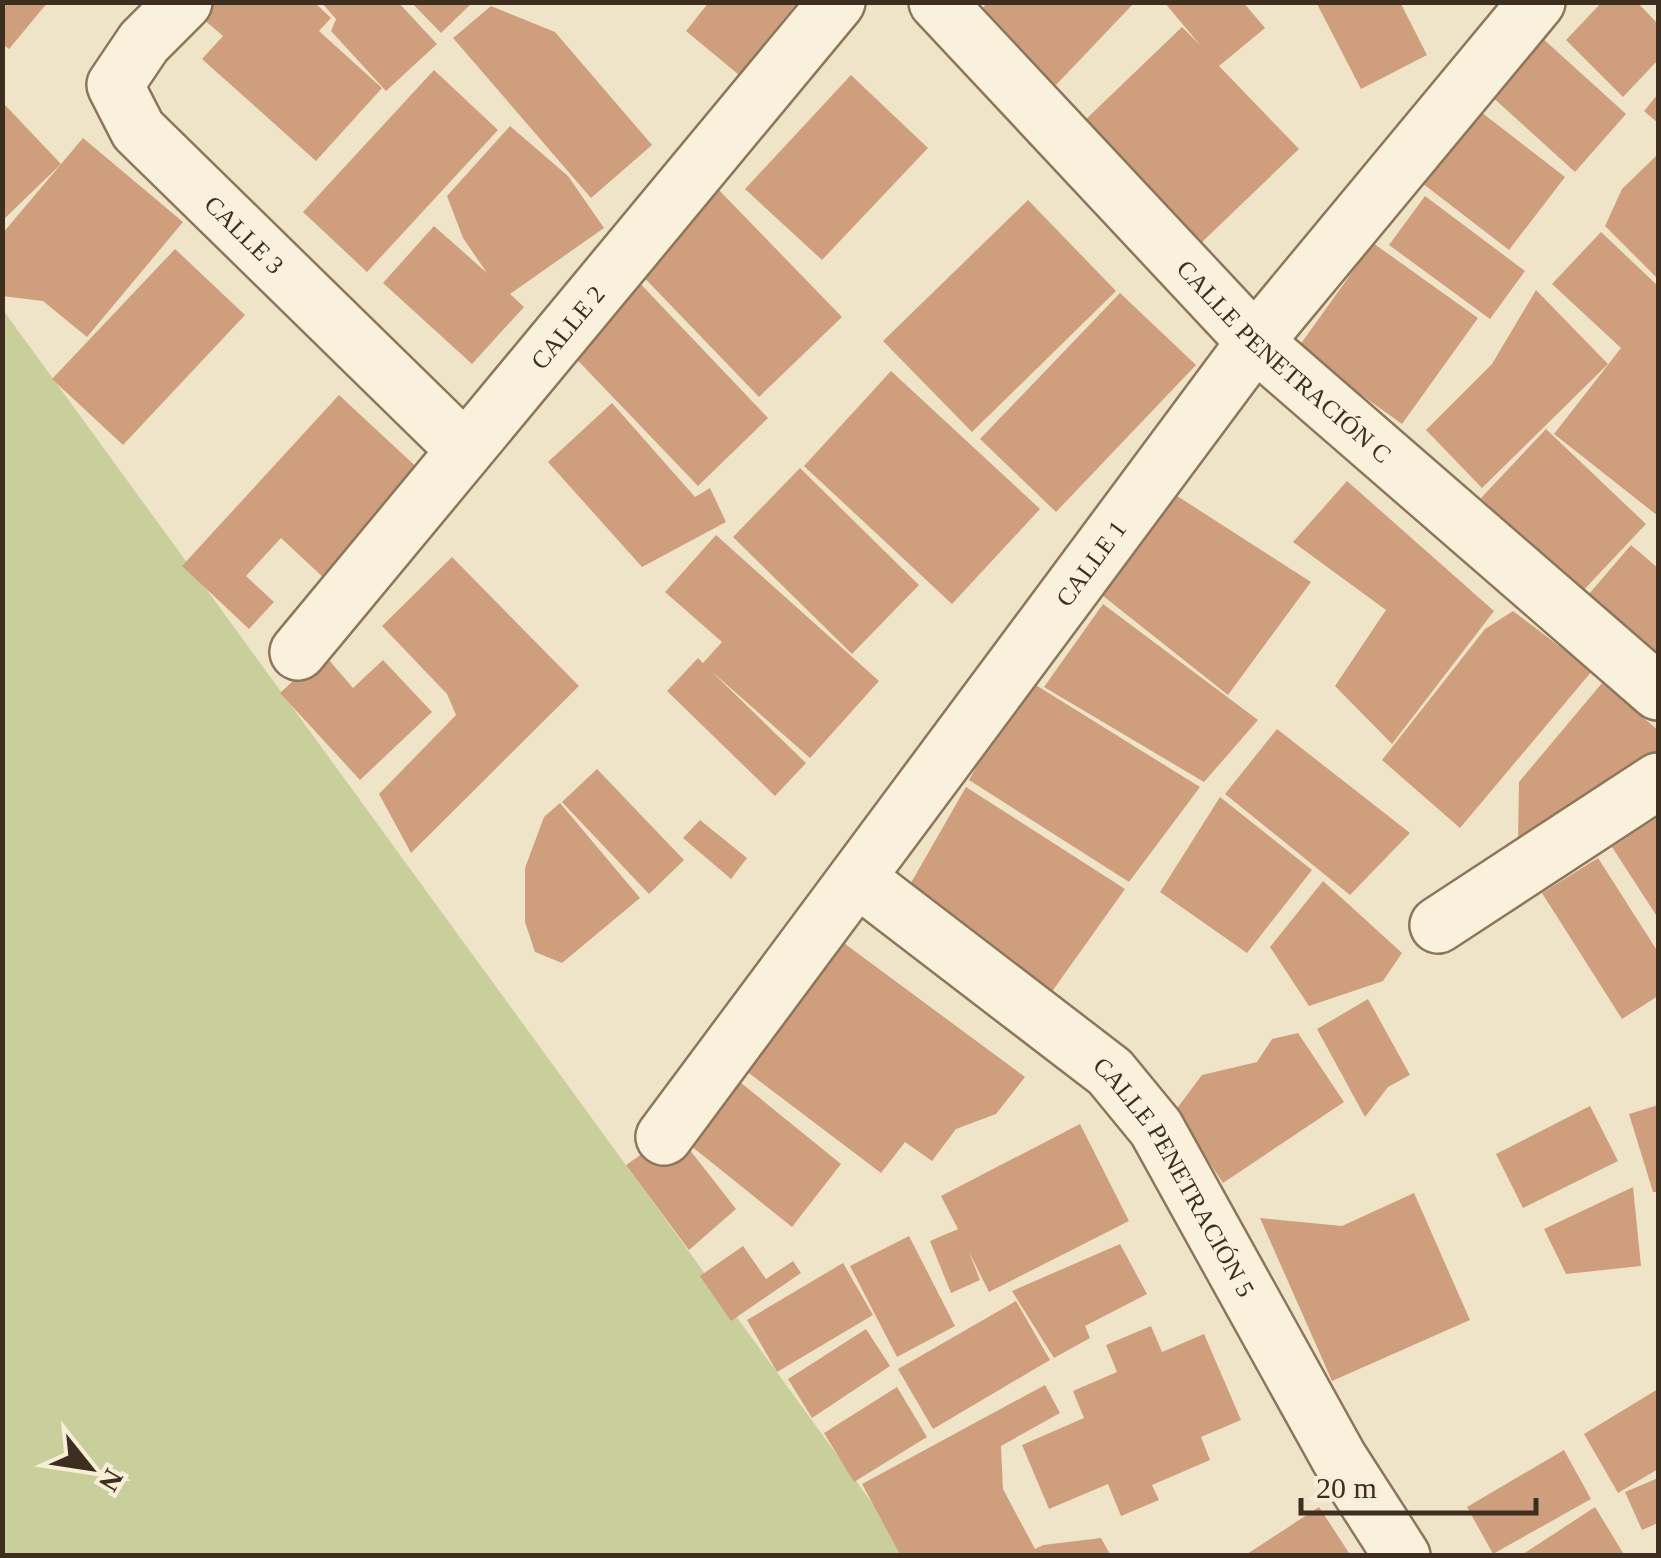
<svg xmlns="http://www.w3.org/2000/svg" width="1661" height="1558" font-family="'Times New Roman',serif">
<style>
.green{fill:#c9cf9b}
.building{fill:#cf9f7d}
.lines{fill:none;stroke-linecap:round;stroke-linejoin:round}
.street-casing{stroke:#8d765c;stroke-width:60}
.street{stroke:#faf1dc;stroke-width:55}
.labels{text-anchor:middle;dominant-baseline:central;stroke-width:9;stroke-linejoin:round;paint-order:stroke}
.street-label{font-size:25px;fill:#3d2e20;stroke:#f7eed8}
</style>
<rect width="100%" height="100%" fill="#f0e4c8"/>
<polygon class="green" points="3,310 910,1555 3,1555"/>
<g class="building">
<polygon points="2,2 48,2 9,49 2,44"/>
<polygon points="216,2 314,2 331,18 319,31 382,88 316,161 202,59 223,36 202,18"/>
<polygon points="321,2 398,2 437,44 386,91 331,31 336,19"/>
<polygon points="411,2 473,2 441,33"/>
<polygon points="709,2 798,2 739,75 686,31"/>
<polygon points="988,2 1135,2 1056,85 979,12"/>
<polygon points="1164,2 1243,2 1265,28 1219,66 1299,149 1200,244 1083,122 1182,27 1201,46"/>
<polygon points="1316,2 1400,2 1427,55 1361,89"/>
<polygon points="1602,2 1637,2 1658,24 1658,60 1623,97 1566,40"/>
<polygon points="491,6 555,32 652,145 591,198 453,38"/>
<polygon points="1540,36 1626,114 1575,172 1489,94"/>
<polygon points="434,70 498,130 367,272 303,212"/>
<polygon points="851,75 928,148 822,260 745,189"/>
<polygon points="1658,94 1658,123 1644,111"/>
<polygon points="5,105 61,164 2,221 2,107"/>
<polygon points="1477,109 1565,177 1509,250 1422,183"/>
<polygon points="510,126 568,176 604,228 510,294 524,307 472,364 383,283 434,226 487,273 463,238 447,196"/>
<polygon points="83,138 183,222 87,337 43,301 2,296 2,234"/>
<polygon points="1656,156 1658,158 1658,279 1605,226 1622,189"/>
<polygon points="715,186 842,317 759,397 633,266"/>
<polygon points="1425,196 1525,271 1490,319 1389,245"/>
<polygon points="1028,200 1116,291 972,432 883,341"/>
<polygon points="1601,232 1658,286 1656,316 1658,318 1658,516 1554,434 1621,348 1552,284"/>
<polygon points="1373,243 1478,318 1402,424 1297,349"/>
<polygon points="175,249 245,315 123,445 52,379"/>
<polygon points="634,277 768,418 698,486 563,345"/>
<polygon points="1536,290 1608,364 1482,488 1426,430 1492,364"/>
<polygon points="1120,293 1196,365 1056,512 980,439"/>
<polygon points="891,371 1040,509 952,604 804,466"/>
<polygon points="339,395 424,474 326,580 281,538 246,576 274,602 249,629 182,566"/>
<polygon points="612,403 695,497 710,488 726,522 642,567 548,462"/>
<polygon points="1546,429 1646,524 1580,594 1481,498"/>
<polygon points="800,468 919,585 852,654 733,537"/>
<polygon points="1347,481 1494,611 1392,744 1335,686 1386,610 1293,542"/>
<polygon points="1160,485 1311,582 1228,695 1083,580"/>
<polygon points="716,535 879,681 810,758 710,670 806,763 775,796 667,691 698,658 703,663 722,642 665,592"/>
<polygon points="1631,545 1658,568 1658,652 1589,594"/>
<polygon points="452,557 579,686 411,853 379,794 456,715 447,694 382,626"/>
<polygon points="1103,604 1258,720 1204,782 1044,687"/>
<polygon points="1513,611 1592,671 1460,828 1382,760 1485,629"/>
<polygon points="323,653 353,688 383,660 432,712 360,780 280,693"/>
<polygon points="1026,679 1200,787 1129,882 969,780"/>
<polygon points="1602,683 1658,730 1658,754 1518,839 1519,782"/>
<polygon points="1277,729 1410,833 1350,895 1225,794"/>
<polygon points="597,769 684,860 649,894 562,802"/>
<polygon points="966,787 1125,889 1051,993 904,895"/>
<polygon points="1220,797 1312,870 1247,953 1160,892"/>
<polygon points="560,803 640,898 562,963 535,952 525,922 525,868 544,817"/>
<polygon points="1658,817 1658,918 1612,847"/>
<polygon points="700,820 747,858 731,879 683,838"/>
<polygon points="1598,858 1658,952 1658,996 1622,1019 1542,893"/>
<polygon points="1323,881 1402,953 1383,981 1309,1006 1270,947"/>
<polygon points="833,935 1025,1077 996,1114 956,1129 932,1161 905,1142 881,1173 737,1064"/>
<polygon points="1368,999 1410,1075 1388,1087 1365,1117 1317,1029"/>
<polygon points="1298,1033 1344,1102 1223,1183 1175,1111 1202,1075 1257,1062 1272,1039"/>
<polygon points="730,1074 841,1164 792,1227 680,1137"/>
<polygon points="1658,1105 1658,1192 1653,1192 1629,1114"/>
<polygon points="1590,1106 1618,1161 1523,1208 1496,1154"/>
<polygon points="1080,1124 1129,1221 989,1292 969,1252 980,1280 951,1293 930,1241 958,1229 941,1196"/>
<polygon points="675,1131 736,1209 689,1250 626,1165"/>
<polygon points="1633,1187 1641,1266 1566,1274 1544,1229"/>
<polygon points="1414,1193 1470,1320 1332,1381 1260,1218 1342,1226"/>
<polygon points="909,1236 955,1326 897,1357 850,1266"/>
<polygon points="1120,1244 1147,1294 1085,1326 1090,1338 1054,1358 1012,1291"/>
<polygon points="743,1246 766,1279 793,1261 801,1273 731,1321 700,1276"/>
<polygon points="843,1263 873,1315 777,1372 747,1320"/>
<polygon points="1016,1301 1050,1360 933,1429 898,1369"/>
<polygon points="1151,1326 1162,1352 1204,1334 1241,1420 1201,1437 1210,1460 1152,1485 1159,1500 1121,1516 1108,1484 1049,1509 1022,1445 1084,1418 1073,1391 1117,1372 1106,1345"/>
<polygon points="866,1329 890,1366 812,1418 788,1379"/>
<polygon points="1045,1385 1060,1413 1001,1446 1003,1489 1035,1549 1043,1545 1101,1538 1111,1556 901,1556 862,1484"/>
<polygon points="897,1387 927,1437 854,1482 824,1433"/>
<polygon points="1658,1389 1658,1469 1618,1493 1584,1434"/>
<polygon points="1564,1450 1591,1499 1493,1554 1467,1507"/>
<polygon points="1658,1478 1658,1523 1642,1530 1625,1492"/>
<polygon points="1319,1507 1351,1556 1244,1556"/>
<polygon points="1595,1507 1625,1556 1520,1556"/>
</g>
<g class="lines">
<g class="street-casing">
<g id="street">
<path id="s1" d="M184,2L144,42L115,85L138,130L465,450"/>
<path id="s2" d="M937,2L1255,342L1658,692"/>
<path id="s3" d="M298,652L837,2"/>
<path id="s4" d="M857,878L1110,1072L1156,1128L1339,1458L1402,1556"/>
<polyline points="1438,925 1658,781"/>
<path id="s5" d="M664,1137L1255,342L1537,2"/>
</g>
</g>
<use href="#street" class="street"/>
</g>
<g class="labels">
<g class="street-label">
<text stroke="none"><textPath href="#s1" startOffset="308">CALLE 3</textPath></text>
<text stroke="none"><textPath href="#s3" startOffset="422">CALLE 2</textPath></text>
<text stroke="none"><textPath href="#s2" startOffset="500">CALLE PENETRACIÓN C</textPath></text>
<text stroke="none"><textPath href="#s5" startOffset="715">CALLE 1</textPath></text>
<text stroke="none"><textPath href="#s4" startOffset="442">CALLE PENETRACIÓN 5</textPath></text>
</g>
</g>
<rect width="1661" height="1558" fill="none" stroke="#3d2e20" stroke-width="10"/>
<g transform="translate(90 1468) rotate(120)" stroke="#f7eed8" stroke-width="8" paint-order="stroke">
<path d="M0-8L18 38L0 25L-18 38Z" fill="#3d2e20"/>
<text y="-15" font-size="28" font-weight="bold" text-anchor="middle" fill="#3d2e20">N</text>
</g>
<path d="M1301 1498v15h235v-15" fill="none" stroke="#3d2e20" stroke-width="5"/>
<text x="1316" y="1498" font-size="30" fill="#3d2e20" stroke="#f7eed8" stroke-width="8" paint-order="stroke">20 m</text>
</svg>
